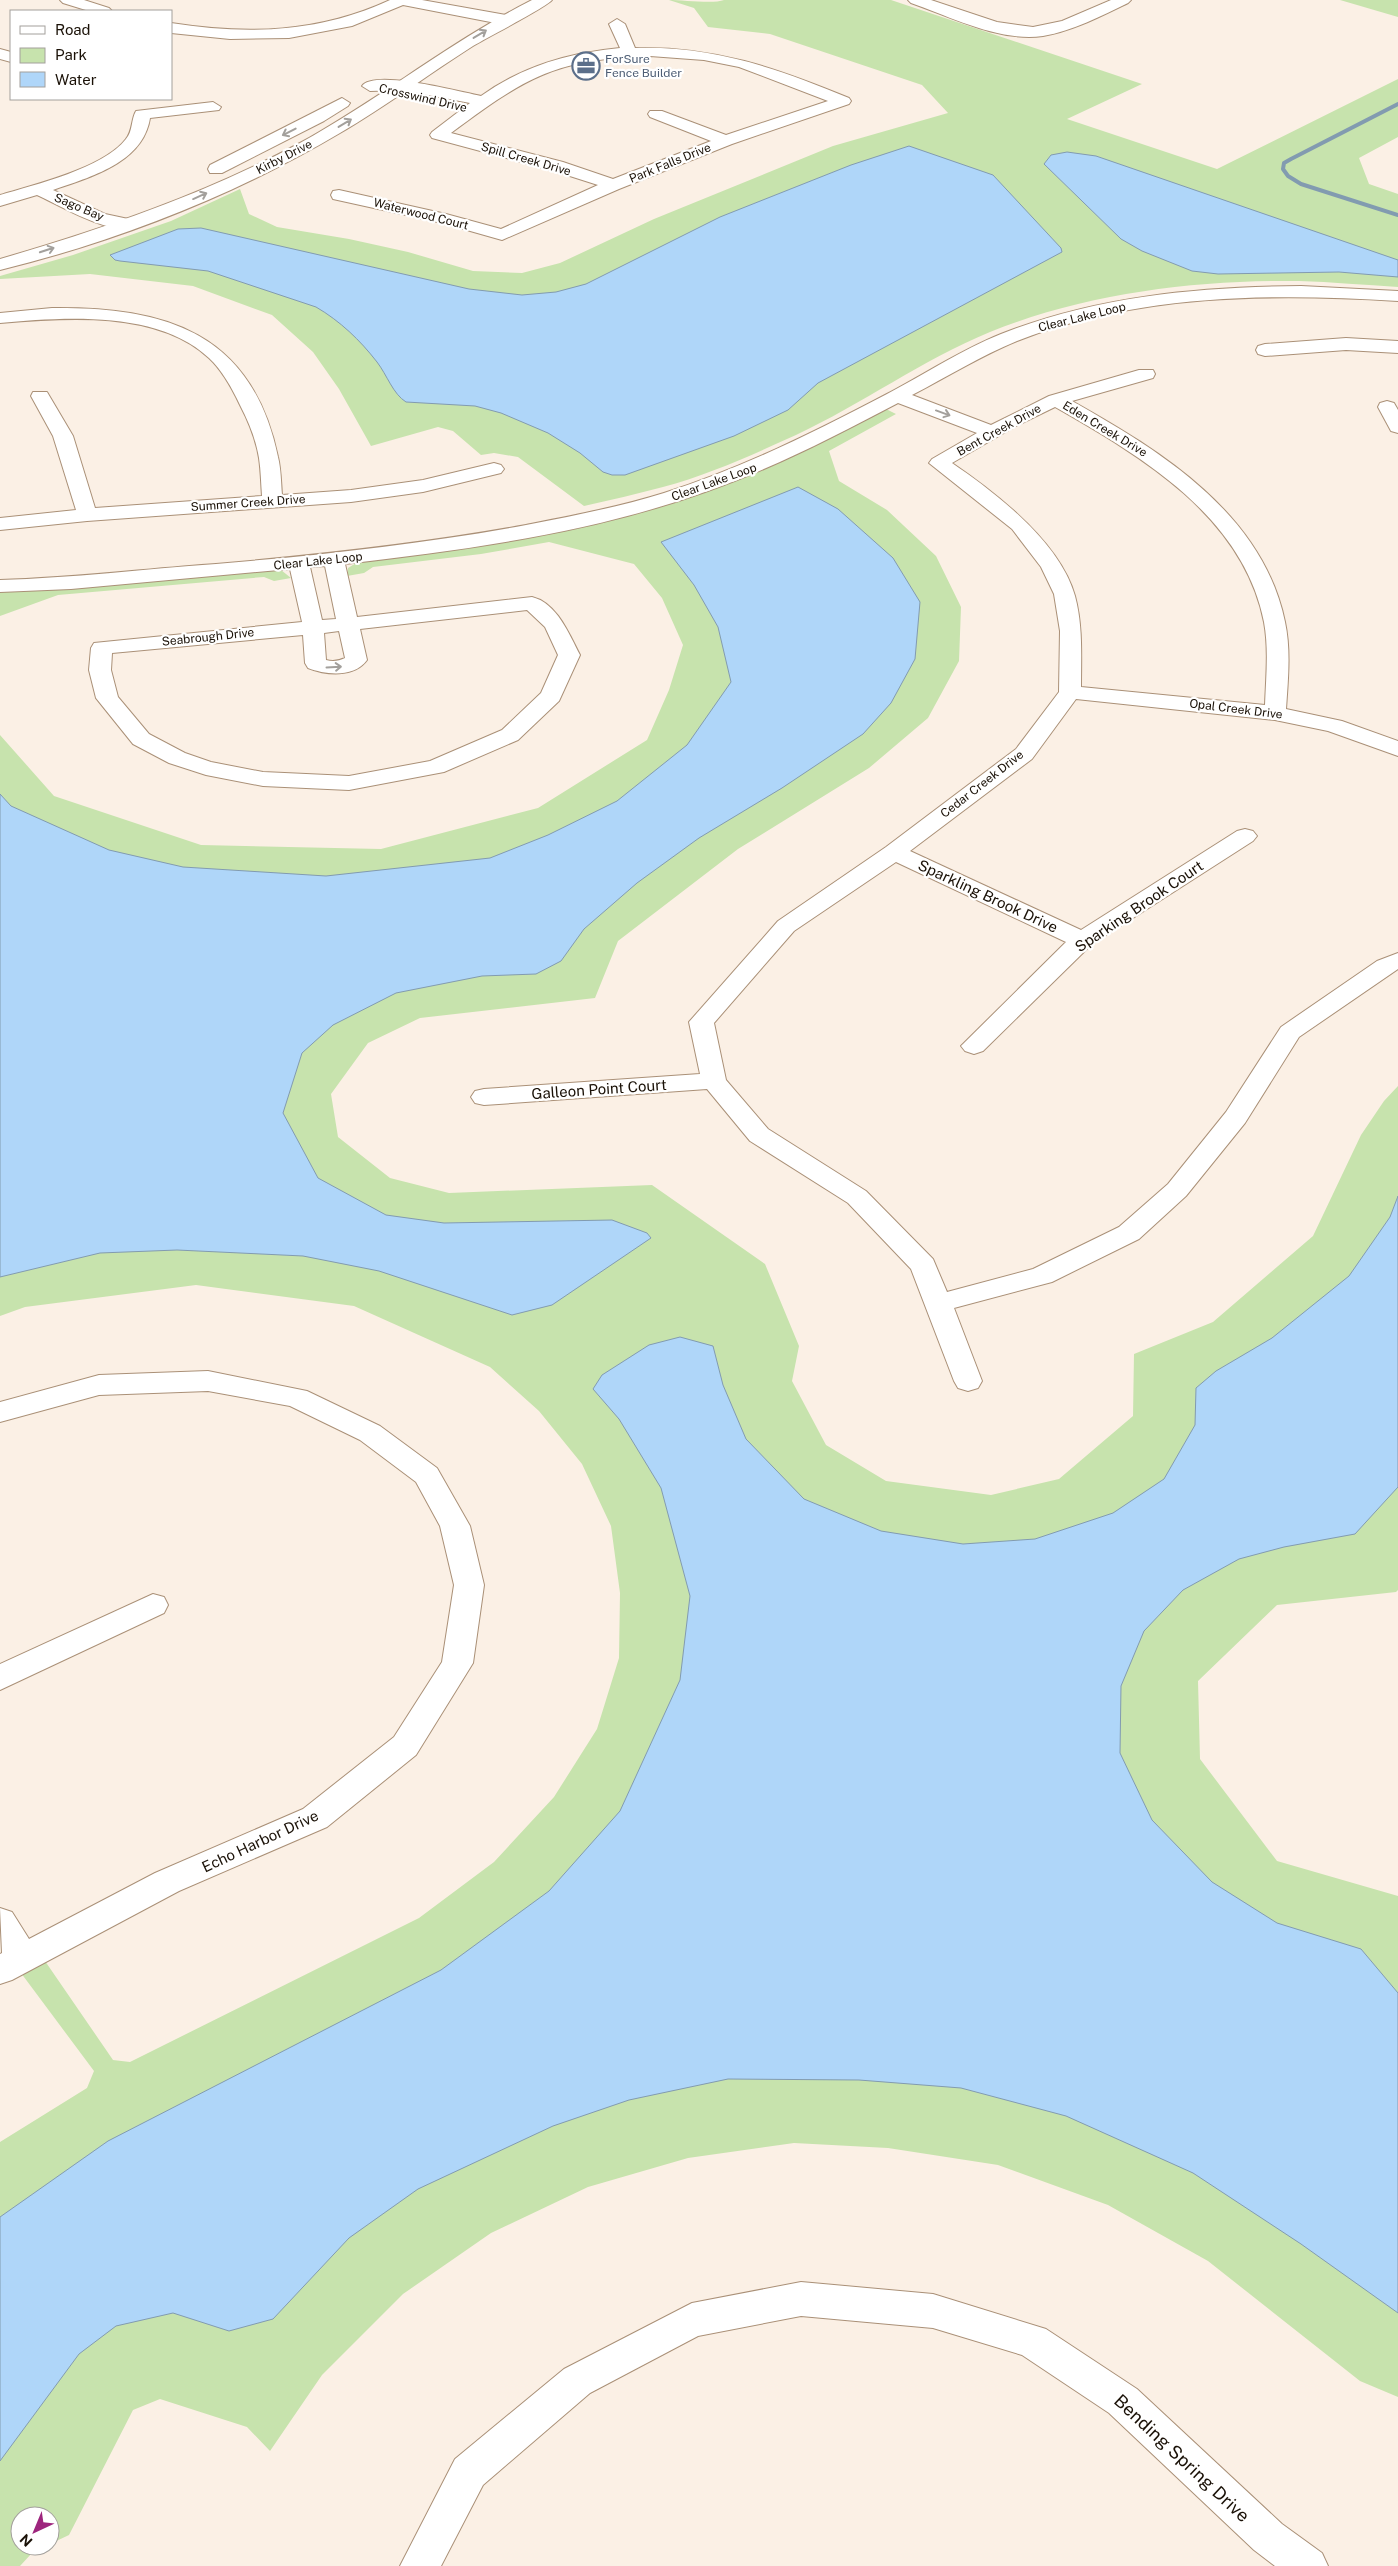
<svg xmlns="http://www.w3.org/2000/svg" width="1398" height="2566" font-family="'Public Sans',sans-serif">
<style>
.green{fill:#c7e3ad}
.water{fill:#afd6f9;stroke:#829bb0}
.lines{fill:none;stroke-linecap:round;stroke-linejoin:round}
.stream{stroke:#829bb0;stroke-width:4}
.minor-casing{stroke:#aa9077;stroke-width:2}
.major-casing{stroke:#aa9077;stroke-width:2}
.minor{fill:#fff;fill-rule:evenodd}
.major{fill:#fff;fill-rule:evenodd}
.oneway{stroke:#a3a09c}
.labels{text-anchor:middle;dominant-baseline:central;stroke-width:4.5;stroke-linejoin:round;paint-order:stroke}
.far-service-label{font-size:12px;fill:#4e5e75;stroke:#fff;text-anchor:start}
.far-street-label{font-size:12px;fill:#1a1107;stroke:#fff}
.street-label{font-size:15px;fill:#1a1107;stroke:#fff}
.near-street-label{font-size:18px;fill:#1a1107;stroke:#fff}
</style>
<rect width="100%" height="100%" fill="#fbf0e5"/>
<g class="green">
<path d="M669,0C683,0 714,4 724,0H891L1142,84L1067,119L1217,169L1398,79V137L1359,158L1369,184L1398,194V287C1365,285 1332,282 1299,281C1196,280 1086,293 990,332C922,360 862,404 796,435C754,454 708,475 663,487C637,494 610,500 584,506L518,457L494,453L481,455L453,431L438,427L371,446L339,389L313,352L272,315L193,286L90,274L0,279V276L73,255L171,221L240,189L249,214L277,227L349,239L408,252L473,271L522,273L560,263L654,219L833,146L948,113L922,85L770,34L708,27L694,8Z"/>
<polygon points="1340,0 1398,0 1398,17"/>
<path d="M884,408L896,414L829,451L839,481L887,510L936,556L961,607L959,661L928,718L869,768L738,849L618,941L595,998L420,1018L368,1043L331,1094L338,1137L390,1178L449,1193L652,1185L765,1264L799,1346L792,1381L826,1445L886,1481L991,1495L1059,1479L1133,1416L1134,1354L1213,1322L1313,1236L1361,1135L1384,1101L1398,1086V1590L1396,1592L1277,1605L1198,1681L1200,1759L1277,1861L1398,1896V2397L1360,2381L1208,2261L1108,2205L998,2165L888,2148L794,2143L688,2158L588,2187L491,2233L403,2294L322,2375L270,2451L247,2427L160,2399L133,2410L69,2535L50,2544V2516H20V2546H46L32,2553L20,2566H0V2142L87,2088L94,2071L21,1973L45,1961L113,2060L130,2062L419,1918L494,1862L554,1797L597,1729L619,1658L620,1593L611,1526L582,1464L539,1411L490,1367L354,1306L196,1285L25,1307L0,1316V735L54,796L201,845L381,849L538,808L647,740L669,690L683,645L662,598L634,564L549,542L481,554L373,567L364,573L347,576L348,568L361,560C490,545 620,527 741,478C791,459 837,434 884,408Z"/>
<polygon points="281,570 291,578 274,581 264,577 58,595 0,616 0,591"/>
</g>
<g class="water">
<path d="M909,146L993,175L1061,248L1062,252L818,383L788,410L734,436L625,475H612L603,472L580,453L548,433L501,413L475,406L406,402C393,394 387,375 377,362C360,340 340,321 316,307L208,271L120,261L115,260L110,255L178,229L201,228L469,289L522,295L556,292L586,284L720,217L851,165Z"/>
<polygon points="1067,152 1096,156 1398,260 1398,277 1339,272 1218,274 1192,271 1142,251 1121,239 1044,164 1051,155"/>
<polygon points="798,487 838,509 893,558 920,602 915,659 891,703 863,734 782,788 699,838 637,883 584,929 561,961 536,974 482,976 396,993 333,1025 302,1053 283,1113 318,1178 386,1215 444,1223 612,1220 647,1233 651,1238 552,1305 512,1315 379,1271 303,1256 177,1250 100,1253 0,1277 0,794 11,806 109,850 183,867 326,876 490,858 548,835 617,801 687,745 731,682 718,627 694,585 661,542"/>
<polygon points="1398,1196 1398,1487 1355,1534 1284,1547 1239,1559 1183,1590 1144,1631 1121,1686 1120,1753 1152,1820 1212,1882 1277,1923 1361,1949 1398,1993 1398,2313 1301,2244 1193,2173 1066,2116 961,2088 859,2080 728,2079 629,2100 553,2126 418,2189 349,2238 273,2319 229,2331 173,2313 116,2326 79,2354 0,2461 0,2217 108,2141 441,1970 549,1891 620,1811 680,1680 690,1596 661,1488 619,1419 593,1389 602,1375 649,1345 680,1337 713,1346 723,1385 746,1439 804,1499 881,1531 963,1544 1035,1539 1113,1513 1164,1479 1195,1425 1196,1388 1216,1371 1272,1338 1349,1276 1390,1217"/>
</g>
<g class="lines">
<polyline class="stream" points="1398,104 1291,159 1284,163 1283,169 1288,176 1301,184 1398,215"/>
<g class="minor-casing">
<g id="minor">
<polygon points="60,0 84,0 109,8 112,11 89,11 63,3"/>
<path d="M390,0H422L506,15L514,20L506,25L403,5L352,26L289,38L230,39L171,33V23C247,35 319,33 390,0Z"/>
<path d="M908,0H931L997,22L1033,27L1062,21L1111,0H1131L1128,3C1101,16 1073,31 1043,36C999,42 951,17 911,3Z"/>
<path d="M617,19L625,24L635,48C714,46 776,68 849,98L851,101L849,104L732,144L619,189L502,240L442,223L333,199L331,195L333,191L339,190L446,214L501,229L598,185L551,170L432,138L430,135L432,132L470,103L402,90L370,91L362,86C374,69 461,92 481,96C523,66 568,53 620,48L609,24ZM650,56L704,60L739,67L828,101L726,135L662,111H650L648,114L650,117L711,141L613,179L563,162L451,133C525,78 554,59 650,56Z"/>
<polygon points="0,49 11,52 11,62 0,59"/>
<path d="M213,102L221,107L219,110L150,118C143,163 90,177 53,190L105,214L133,220L136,224L133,228C107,234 61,206 37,195L0,206V195C34,185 104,168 126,139C133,131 131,119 136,111Z"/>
<path d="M1301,286L1398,291V301C1270,293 1138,294 1017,341C980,356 947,377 912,395L991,425L1049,396L1139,370H1153L1155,374L1153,378L1072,401C1161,451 1263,514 1285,622C1291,650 1288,680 1286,709L1342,721L1398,741V756L1328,731L1275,720L1076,699L1032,759L910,851L1081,930L1237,831L1245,829L1253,831L1257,836L1253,841L1091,945L983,1051L974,1054L965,1051L961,1046L1066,942L896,862L794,931L714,1023L726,1080L768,1129L866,1191L933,1259L947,1292L1033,1269L1119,1227L1168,1184L1226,1112L1281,1027L1377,961L1398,953V969L1299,1037L1245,1123L1186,1196L1139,1239L1052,1282L954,1308L982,1381L978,1388L968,1391L958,1388L954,1381L911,1269L848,1203L750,1141L707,1089L484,1105L475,1103L471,1097L475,1091L484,1089L700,1074L689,1022L778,921L886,847L1016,749L1059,692L1060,631L1054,594L1041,567L1012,529L929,463L932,459L977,433L898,403C835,436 772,469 705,492C591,533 466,550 345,564L357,617L532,597C557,603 569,634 580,655L559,701L518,740L444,772L349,790L263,786L206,775L169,763L133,744L96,698L89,670L91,648L94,643L302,622L290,569L71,589L0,592V580C72,578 144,569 216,564C320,555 423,544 526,525C572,516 619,507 664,493C742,468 815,432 887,394C925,374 961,350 1001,334C1097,296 1199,287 1301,286ZM1055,407C1141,456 1243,516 1264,622C1269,649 1266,678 1265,705L1081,687C1081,656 1083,626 1075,596C1060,542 996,493 952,463L1016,426ZM325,566L336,619L322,620L310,567ZM527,610L545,627L558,655L541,693L502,730L430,761L349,776L263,772L211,762L185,753L149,734L118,697L111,670L112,653L303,635L305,663L308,668C326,675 354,678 367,660L360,629ZM339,631L345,658C339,661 333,662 326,660L324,633Z"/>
<path d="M52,308C166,307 252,332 278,457C281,469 281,482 282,495L351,490L423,480L494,463L501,465L504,469L501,473L423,492L351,502L87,521L0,530V518L76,510L53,436L31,396L33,392H47L73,436L95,508L262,496C261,484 261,471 259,458C256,440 249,422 240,405C232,388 222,370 209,358C158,310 64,317 0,323V313Z"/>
<polygon points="1346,338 1398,341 1398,353 1346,350 1265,356 1258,354 1256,350 1258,346 1265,344"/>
<polygon points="1387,401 1394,403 1398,410 1398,433 1391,431 1378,407 1380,403"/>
<polygon points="208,1371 307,1391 380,1426 437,1468 470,1526 484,1585 473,1663 416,1755 327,1827 179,1891 12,1980 0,1984 0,1954 2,1953 0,1908 12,1912 29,1939 155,1873 303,1809 394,1737 442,1662 454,1585 440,1526 416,1482 360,1440 290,1406 208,1391 99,1395 0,1422 0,1402 99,1375"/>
<polygon points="153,1594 164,1597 168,1605 164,1613 0,1690 0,1664"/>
<polygon points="801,2282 933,2294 1046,2329 1137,2389 1282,2524 1322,2553 1328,2566 1275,2566 1254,2550 1109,2413 1022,2355 933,2328 801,2316 698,2336 590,2393 483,2485 441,2566 400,2566 455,2459 564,2369 692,2303"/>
</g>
</g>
<g class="major-casing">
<g id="major">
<path d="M532,0H552C547,7 486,38 473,46C429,74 386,106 340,133C235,195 118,241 0,270V259C103,229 205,194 300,143C380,99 451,41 532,0Z"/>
<polygon points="342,98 350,103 348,106 324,121 222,173 210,173 208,169 210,165"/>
</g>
</g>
<use href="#minor" class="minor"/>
<use href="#major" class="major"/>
</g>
<defs><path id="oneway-shaft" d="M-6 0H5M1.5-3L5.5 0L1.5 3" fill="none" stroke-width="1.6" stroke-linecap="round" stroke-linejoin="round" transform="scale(1.25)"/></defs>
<g class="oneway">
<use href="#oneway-shaft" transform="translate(480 34) rotate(-31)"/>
<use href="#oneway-shaft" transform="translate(345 123) rotate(-31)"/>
<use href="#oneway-shaft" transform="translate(289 132) rotate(153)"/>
<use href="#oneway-shaft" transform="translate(200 196) rotate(-24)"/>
<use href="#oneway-shaft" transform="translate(47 250) rotate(-18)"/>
<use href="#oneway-shaft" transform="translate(943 413) rotate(20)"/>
<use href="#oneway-shaft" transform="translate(334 667) rotate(-3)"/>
</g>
<defs>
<g id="office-ring" transform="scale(1.4375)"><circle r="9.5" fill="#fff" stroke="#5c6f8a" stroke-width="1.5"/><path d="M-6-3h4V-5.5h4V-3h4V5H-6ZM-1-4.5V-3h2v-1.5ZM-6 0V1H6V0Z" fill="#5c6f8a"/></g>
</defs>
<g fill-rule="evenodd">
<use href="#office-ring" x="586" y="66"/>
</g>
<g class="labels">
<g class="far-service-label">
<text x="605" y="59">ForSure<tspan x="605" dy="14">Fence Builder</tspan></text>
</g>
<g class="far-street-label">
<text transform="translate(423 98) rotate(13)">Crosswind Drive</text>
<text transform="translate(284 157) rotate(-27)">Kirby Drive</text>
<text transform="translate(526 159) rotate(16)">Spill Creek Drive</text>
<text transform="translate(670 163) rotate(-22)">Park Falls Drive</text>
<text transform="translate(79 207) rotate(23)">Sago Bay</text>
<text transform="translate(421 214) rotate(14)">Waterwood Court</text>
<text transform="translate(1082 317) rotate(-14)">Clear Lake Loop</text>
<text transform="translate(1105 429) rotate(31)">Eden Creek Drive</text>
<text transform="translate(999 430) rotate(-29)">Bent Creek Drive</text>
<text transform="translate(714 482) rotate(-20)">Clear Lake Loop</text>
<text transform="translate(248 503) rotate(-4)">Summer Creek Drive</text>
<text transform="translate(318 561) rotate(-6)">Clear Lake Loop</text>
<text transform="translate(208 637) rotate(-6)">Seabrough Drive</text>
<text transform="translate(1236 709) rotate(7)">Opal Creek Drive</text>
<text transform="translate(982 784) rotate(-38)">Cedar Creek Drive</text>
</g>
<g class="street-label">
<text transform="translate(988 896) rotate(25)">Sparkling Brook Drive</text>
<text transform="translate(1139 906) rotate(-34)">Sparking Brook Court</text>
<text transform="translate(599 1089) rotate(-4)">Galleon Point Court</text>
<text transform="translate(260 1841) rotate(-25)">Echo Harbor Drive</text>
</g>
<g class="near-street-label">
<text transform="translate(1182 2458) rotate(43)">Bending Spring Drive</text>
</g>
</g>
<rect x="10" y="10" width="162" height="90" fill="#ffffff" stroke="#a3a09c"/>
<rect x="20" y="26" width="25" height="8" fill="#ffffff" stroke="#a3a09c"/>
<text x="55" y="35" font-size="15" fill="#1a1107">Road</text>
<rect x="20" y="48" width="25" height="15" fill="#c7e3ad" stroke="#a3a09c"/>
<text x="55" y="60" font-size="15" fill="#1a1107">Park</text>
<rect x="20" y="72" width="25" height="15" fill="#afd6f9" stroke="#a3a09c"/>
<text x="55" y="85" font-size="15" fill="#1a1107">Water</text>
<g transform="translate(35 2531) rotate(224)"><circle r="24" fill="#ffffff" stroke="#a3a09c"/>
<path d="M0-4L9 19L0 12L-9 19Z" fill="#9d257d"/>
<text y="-8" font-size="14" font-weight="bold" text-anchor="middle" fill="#1a1107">N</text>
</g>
</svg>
